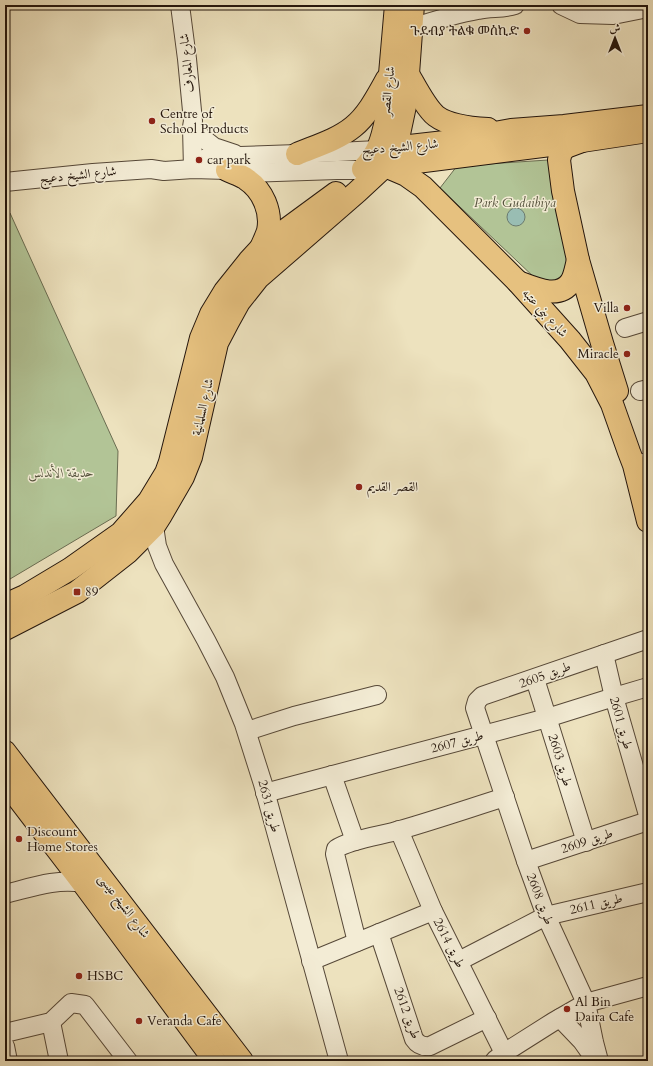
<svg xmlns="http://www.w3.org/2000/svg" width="653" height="1066" font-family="Cardo,Amiri,'Noto Serif Ethiopic',serif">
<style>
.green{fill:#b2c496;stroke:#6a6c51}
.water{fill:#99bdb3;stroke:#6a7a70}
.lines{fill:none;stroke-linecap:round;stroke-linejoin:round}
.minor-casing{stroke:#564838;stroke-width:20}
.major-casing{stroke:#23150c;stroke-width:24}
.minor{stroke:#f3ecd5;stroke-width:18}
.major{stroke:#e6c17f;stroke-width:22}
.poi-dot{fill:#8f2418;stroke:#f3ecd5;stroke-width:1.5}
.labels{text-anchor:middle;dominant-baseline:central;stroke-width:3;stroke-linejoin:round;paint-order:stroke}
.poi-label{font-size:13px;fill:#23150c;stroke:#f3ecd5;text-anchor:start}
.street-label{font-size:13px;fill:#23150c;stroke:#f3ecd5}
.park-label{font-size:13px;font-style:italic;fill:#55523c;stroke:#f3ecd5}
</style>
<rect width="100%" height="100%" fill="#ede2be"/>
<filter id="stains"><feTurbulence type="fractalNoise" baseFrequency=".005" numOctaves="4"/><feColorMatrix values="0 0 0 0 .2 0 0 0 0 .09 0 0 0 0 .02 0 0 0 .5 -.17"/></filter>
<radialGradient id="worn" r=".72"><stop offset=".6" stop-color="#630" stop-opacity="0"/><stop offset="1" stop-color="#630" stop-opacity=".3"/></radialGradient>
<g class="green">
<polygon points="548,160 571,276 555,285 537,280 440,188 457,166"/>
<polygon points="10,213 118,451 116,516 5,582 5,215"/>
</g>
<circle class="water" cx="516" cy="217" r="9"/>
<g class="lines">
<g class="minor-casing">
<g id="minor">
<polyline points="180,5 187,59 193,121 192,127 193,169"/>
<polyline points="561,5 580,14 613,15 648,8"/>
<path d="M411,28C433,21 455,14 478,10C490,7 503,9 515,5"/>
<polyline points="199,135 214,147 235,154"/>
<polyline points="203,159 240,156 297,154 378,150"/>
<polyline points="5,182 93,173 151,169 164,171 193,169 227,170 249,173 337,170 362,170"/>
<polyline points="625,328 648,321"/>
<polyline points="640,391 648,389"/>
<polyline points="634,465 648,462"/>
<polyline points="154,526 157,546 164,564 206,640 225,677 244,724 263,784 339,1061"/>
<polyline points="604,654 614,697 648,815"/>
<polyline points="535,679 586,842"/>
<polyline points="247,731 294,716 377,695"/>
<polyline points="332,775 355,841"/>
<polyline points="265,793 547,718 614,697 648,687"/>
<polyline points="399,830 433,911 504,1053"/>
<polyline points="526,861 648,821"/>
<path d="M5,894C30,888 56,878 83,883"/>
<path d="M379,933L414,1039C418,1045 423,1047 430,1046L487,1018"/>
<path d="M357,942L335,854L336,849C348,840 384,835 400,830C435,820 470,808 505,797"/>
<polyline points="311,961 433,911"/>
<polyline points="459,961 546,916 648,892"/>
<polyline points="560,1018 582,1041 594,1058"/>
<polyline points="51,1022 59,1061"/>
<polyline points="5,1033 51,1022 71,1003 85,1005 128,1061"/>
<polyline points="5,1046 8,1061"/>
<polyline points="495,1060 504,1053 553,1022 586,1003 648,986"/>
<polyline points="599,1061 594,1042 586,1003 546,916 526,861 475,708 477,701 482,696 648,639"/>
</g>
</g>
<g class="major-casing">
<g id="major">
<path d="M408,74C415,86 426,108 436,116C449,126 472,128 488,129"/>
<polyline points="582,141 566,147 561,152 559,160 563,191 578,260 602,343 617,391"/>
<polyline points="383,149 445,142 511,130 564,126 648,116"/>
<polyline points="379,152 385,166 406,175 423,187 517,281 570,340 596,373 612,404 629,452 634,465 648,521"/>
<path d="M297,154C316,146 337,140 353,127C368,115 378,95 387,79"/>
<polyline points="385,166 582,141 648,131"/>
<path d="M363,169C378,154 382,140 386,120L396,5"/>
<path d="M227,170C233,173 241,175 246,179C263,190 272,212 268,231C266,237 263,243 261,248"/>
<path d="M518,282C534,288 559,300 571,282C575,276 576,267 578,260"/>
<polyline points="5,605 25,596 70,569 121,533 149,501 166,473 170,462 201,338 211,314 225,291 249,261 261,248 336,193"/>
<polyline points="5,629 77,592 128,552 154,526 161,515 183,477 191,457 217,343 228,322 239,302 258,278 357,192 385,166 396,148 405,106 408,74 413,5"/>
<polyline points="5,752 242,1061"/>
<polyline points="5,781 83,883 215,1061"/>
</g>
</g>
<use href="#minor" class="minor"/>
<use href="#major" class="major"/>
</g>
<g class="poi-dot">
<circle cx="527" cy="31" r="4"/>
<circle cx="152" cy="121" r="4"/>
<circle cx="199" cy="160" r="4"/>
<circle cx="627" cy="308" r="4"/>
<circle cx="627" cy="354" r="4"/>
<circle cx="359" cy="487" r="4"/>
<rect x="73" y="588" width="8" height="8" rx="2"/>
<circle cx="19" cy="839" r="4"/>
<circle cx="79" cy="976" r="4"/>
<circle cx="567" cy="1009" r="4"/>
<circle cx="139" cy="1021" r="4"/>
</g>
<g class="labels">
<g class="poi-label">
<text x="519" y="31" text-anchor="end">ጉደብያ ትልቁ መስኪድ</text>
<text x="160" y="114">Centre of<tspan x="160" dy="15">School Products</tspan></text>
<text x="207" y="160">car park</text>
<text x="619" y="308" text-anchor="end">Villa</text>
<text x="619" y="354" text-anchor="end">Miracle</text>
<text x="367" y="487">القصر القديم</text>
<text x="85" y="592">89</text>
<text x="27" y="832">Discount<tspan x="27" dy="15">Home Stores</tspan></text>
<text x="87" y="976">HSBC</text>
<text x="575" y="1002">Al Bin<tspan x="575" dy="15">Daira Cafe</tspan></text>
<text x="147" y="1021">Veranda Cafe</text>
</g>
<g class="street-label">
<text transform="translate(187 63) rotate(-96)">شارع المعارف</text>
<text transform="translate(388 91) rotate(-84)">شارع القصر</text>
<text transform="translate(400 147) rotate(-5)">شارع الشيخ دعيج</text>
<text transform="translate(78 175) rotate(-6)">شارع الشيخ دعيج</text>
<text transform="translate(545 313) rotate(48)">شارع بني عتبه</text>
<text transform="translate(203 407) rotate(-77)">شارع السلمانية</text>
<text transform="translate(545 675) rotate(-20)">طريق 2605</text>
<text transform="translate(621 723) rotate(74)">طريق 2601</text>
<text transform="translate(457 742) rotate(-15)">طريق 2607</text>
<text transform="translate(560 760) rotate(73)">طريق 2603</text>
<text transform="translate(269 806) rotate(75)">طريق 2631</text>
<text transform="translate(587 841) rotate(-18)">طريق 2609</text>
<text transform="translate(540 899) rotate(69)">طريق 2608</text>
<text transform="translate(596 904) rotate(-13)">طريق 2611</text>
<text transform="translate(124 906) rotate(53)">شارع الشيخ عيسى</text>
<text transform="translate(449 943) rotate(63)">طريق 2614</text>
<text transform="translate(407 1013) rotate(70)">طريق 2612</text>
</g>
<g class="park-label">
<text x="515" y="203">Park Gudaibiya</text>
<text x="61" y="473">حديقة الأندلس</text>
</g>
</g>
<rect width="653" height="1066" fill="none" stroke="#ede2be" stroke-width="20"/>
<rect x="6" y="6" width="641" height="1054" fill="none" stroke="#23150c" stroke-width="2"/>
<rect x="10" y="10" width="633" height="1046" fill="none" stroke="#23150c"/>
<g transform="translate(615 38)" stroke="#f3ecd5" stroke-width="3" paint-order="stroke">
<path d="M0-3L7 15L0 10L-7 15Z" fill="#23150c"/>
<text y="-6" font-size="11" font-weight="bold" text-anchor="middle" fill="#23150c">ش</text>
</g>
<rect width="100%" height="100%" filter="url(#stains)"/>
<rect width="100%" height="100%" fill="url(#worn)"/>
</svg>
